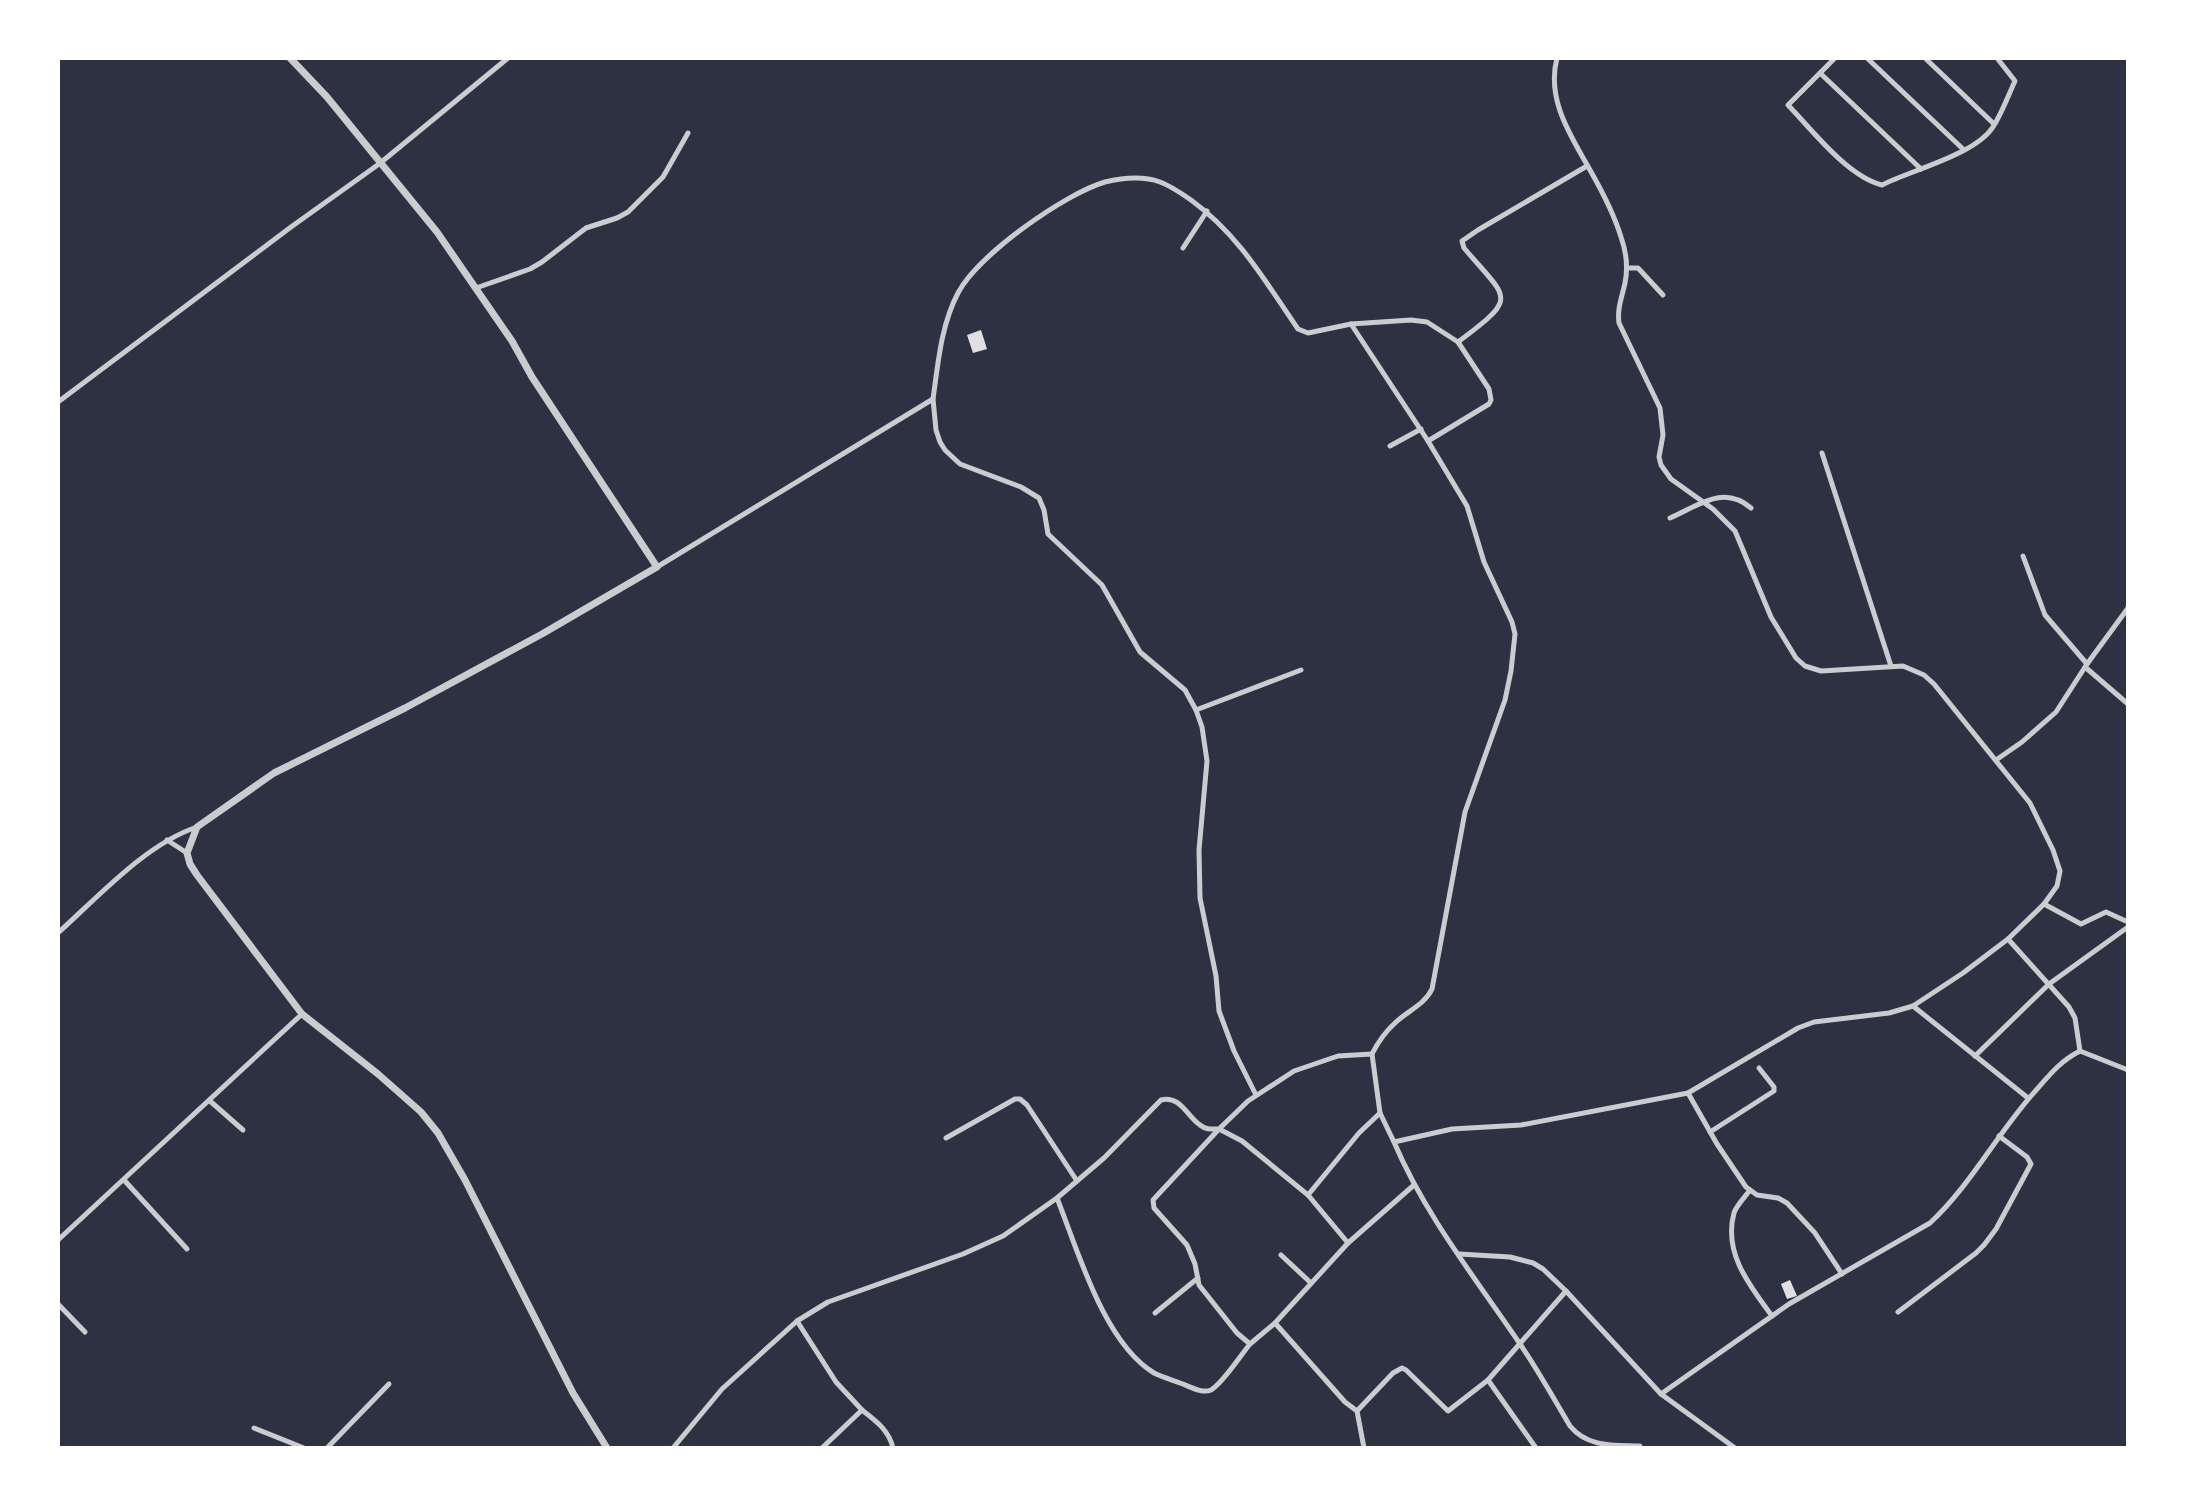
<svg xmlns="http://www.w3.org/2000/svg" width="2186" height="1506" font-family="Rubik,sans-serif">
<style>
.building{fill:#e0e0e3}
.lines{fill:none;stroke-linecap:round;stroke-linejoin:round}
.minor{stroke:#caccd0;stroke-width:5}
.tertiary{stroke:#caccd0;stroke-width:7}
</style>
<rect width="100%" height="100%" fill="#2d3142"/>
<g class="building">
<polygon points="981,330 987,349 973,353 967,335"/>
<polygon points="1790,1280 1797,1296 1787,1299 1781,1284"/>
</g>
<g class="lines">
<g class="minor">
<path d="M1557,58C1546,100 1571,136 1590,170C1602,191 1614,214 1621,237C1626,251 1628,268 1625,283C1622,297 1617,308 1619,323L1660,408L1663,435L1659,457L1661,465L1671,479L1713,509L1735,531L1771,617L1796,658L1805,666L1821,671L1903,666L1924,675L1934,684L2030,803L2053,850L2060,871L2057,886L2044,904L2008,939L1963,973L1913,1006L1889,1013L1814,1022L1798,1028L1688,1093L1521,1125L1452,1129L1394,1142C1425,1215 1476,1279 1520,1344C1538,1370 1554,1399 1570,1426C1588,1448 1615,1445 1640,1446"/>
<path d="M1835,58L1788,105C1812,130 1848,177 1882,185C1911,170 1975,155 1993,127C2002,113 2008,96 2015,81L1997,58"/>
<polyline points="1867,58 1964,150"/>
<polyline points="1925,58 1994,124"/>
<polyline points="1820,73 1921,169"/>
<polyline points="1183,248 1207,211"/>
<polyline points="1627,268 1638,268 1663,295"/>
<polyline points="476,288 530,269 542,262 586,228 617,218 628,212 663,177 688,133"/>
<path d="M1351,324L1428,441L1467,506L1484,562L1512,622L1515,634L1511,671L1505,700L1465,812L1432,989C1425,1004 1408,1011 1396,1022C1386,1031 1378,1042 1372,1054"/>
<path d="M1458,342C1519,296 1509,301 1464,248L1462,241L1478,230L1587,166"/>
<path d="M933,399C938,364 941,325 958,293C978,255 1064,194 1105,182C1122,178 1143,176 1160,182C1171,186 1181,193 1191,200C1239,235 1265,281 1298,329L1308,333L1351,324L1411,320L1427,322L1458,342L1489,389L1491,400L1489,404L1428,441"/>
<polyline points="58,402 291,227 379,164 508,58"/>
<polyline points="1390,446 1421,429"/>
<polyline points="1822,453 1891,666"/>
<path d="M1670,518C1698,506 1723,484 1751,508"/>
<polyline points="2023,556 2045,615 2087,664"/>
<polyline points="657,567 933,399 936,430 940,442 945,450 960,464 1021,487 1039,498 1044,510 1048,534 1102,585 1140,652 1185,690 1196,710 1202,727 1207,761 1199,850 1200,898 1216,976 1219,1011 1234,1051 1256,1095"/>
<polyline points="2085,667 2128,704"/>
<polyline points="1196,710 1301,670"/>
<polyline points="1996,760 2022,742 2056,712 2087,664 2128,608"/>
<polyline points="167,840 187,853"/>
<polyline points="2044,904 2081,924 2106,912 2128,922"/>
<path d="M58,933C99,896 146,844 197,827"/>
<polyline points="2008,939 2069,1007 2075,1018 2080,1051"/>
<polyline points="1913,1006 2028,1098"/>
<polyline points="1975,1056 2049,984 2128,927"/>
<polyline points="1688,1093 1717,1144 1746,1187 1757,1195 1778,1198 1787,1203 1815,1233 1842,1274"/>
<polyline points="210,1101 243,1130"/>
<polyline points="1380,1113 1359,1133 1308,1195 1242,1141 1219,1129 1153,1200 1154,1208 1187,1245 1195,1264 1199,1285 1237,1333 1250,1344 1275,1323 1348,1243 1414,1185"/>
<polyline points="1710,1132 1774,1091 1774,1087 1759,1068"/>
<polyline points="946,1138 1015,1099 1020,1099 1027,1105 1077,1181"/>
<polyline points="124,1180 187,1249"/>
<path d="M1750,1190C1745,1197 1736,1206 1734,1213C1723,1253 1750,1286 1772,1316"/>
<polyline points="1308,1195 1348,1243"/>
<path d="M1057,1198C1078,1251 1104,1343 1154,1373C1162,1377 1172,1380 1180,1383C1189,1386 1202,1394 1211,1390C1223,1383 1240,1356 1250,1344"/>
<polyline points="58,1240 302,1014"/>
<path d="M1459,1254L1510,1257L1533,1263L1543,1269L1566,1291L1661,1394L1789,1304L1930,1223C1972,1184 1999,1130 2038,1088C2051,1073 2062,1060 2080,1051L2128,1070"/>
<polyline points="1281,1255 1311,1283"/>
<polyline points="58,1304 85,1332"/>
<polyline points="1898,1312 1976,1253 1984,1245 1996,1229 2031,1164 2027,1157 1999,1136"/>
<polyline points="1155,1313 1198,1278"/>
<polyline points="797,1321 836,1382 862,1410 822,1448"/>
<polyline points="1275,1323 1345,1402 1357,1411 1393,1373 1402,1368 1406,1370 1448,1411 1488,1380"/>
<polyline points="1661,1394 1735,1448"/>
<path d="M862,1410C875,1420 889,1430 893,1448"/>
<polyline points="1357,1411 1364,1448"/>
<polyline points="254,1428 304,1448"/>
<polyline points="327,1448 389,1384"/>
<path d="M673,1448L722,1389L797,1321L828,1302L963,1254L1003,1236L1057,1198L1104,1158L1161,1100C1180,1095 1187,1116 1200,1125C1206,1130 1212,1129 1219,1129L1248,1101L1294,1071L1338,1056L1372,1054L1380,1113L1394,1142"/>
<polyline points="1536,1448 1488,1380 1566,1291"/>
</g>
<polyline class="tertiary" points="290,58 327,97 437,232 512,341 532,377 657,567 542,634 405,708 274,773 197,827 187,853 190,864 197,875 302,1014 378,1074 421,1112 438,1133 465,1180 573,1393 607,1448"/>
</g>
<rect width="2186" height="1506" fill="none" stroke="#ffffff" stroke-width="120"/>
</svg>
